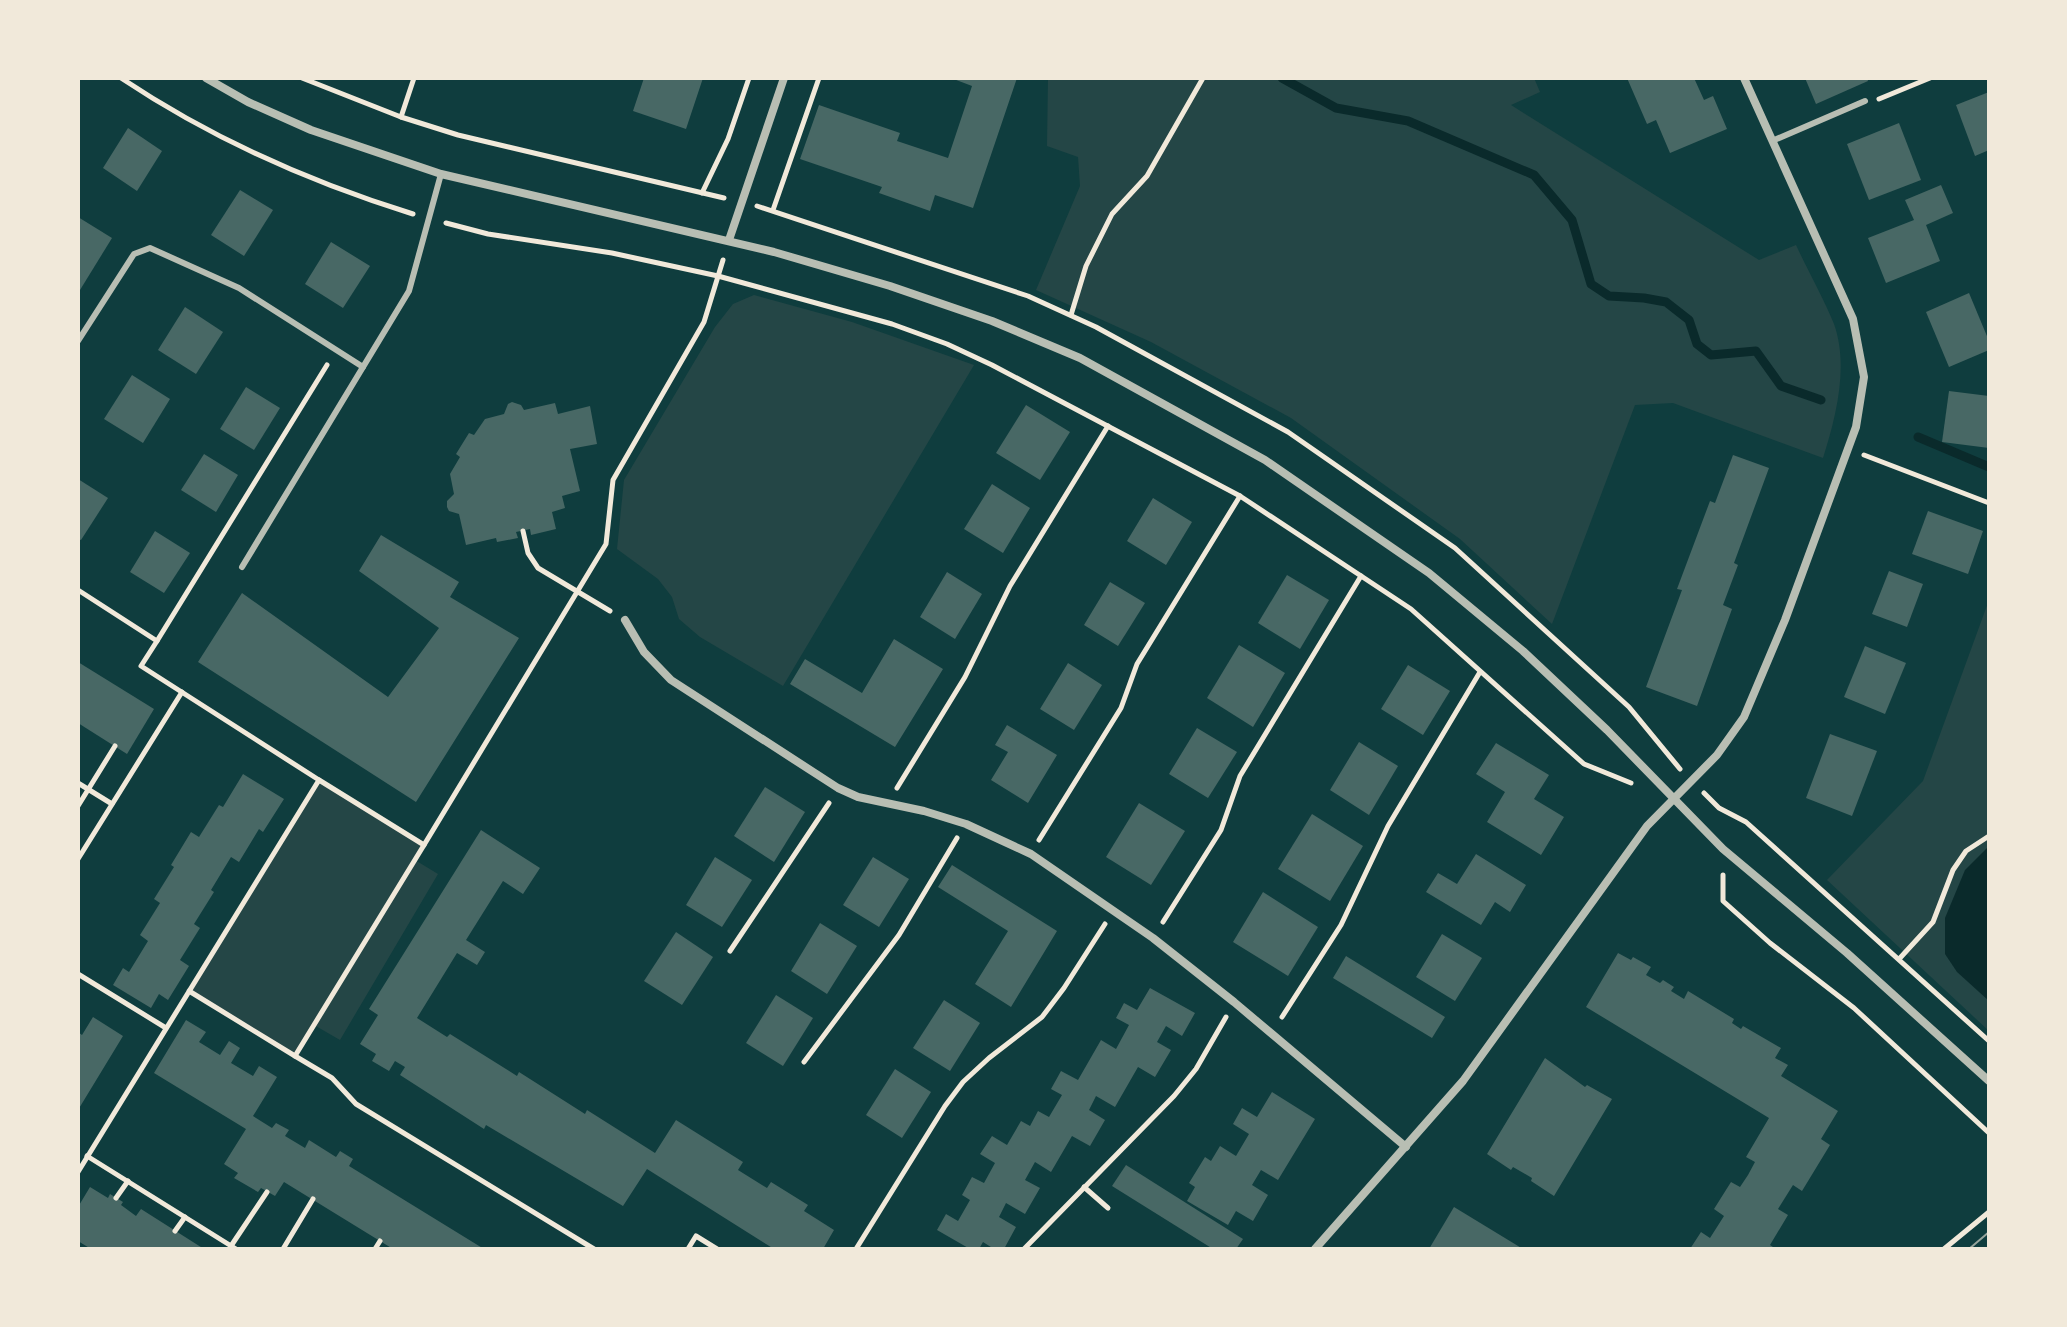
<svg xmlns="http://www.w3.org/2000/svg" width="2067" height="1327" font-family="'Asap Condensed',sans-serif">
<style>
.green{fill:#244646}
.water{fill:#0a2a2b}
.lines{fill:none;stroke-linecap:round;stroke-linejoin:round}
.stream{stroke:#0a2a2b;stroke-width:9}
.building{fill:#486865}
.path{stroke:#f1e9da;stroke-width:5}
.service{stroke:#b8beb3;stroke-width:6}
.minor{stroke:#b8beb3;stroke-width:8}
.tram{stroke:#97a49c;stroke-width:2}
</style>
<rect width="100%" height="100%" fill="#0f3d3e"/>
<g class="green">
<path d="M1048,78H1534L1540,92L1511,105L1759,260L1796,245C1808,271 1823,297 1834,324C1849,366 1836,417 1823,458L1673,403L1635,405L1552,624L1460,539L1291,418L1151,342L1036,290L1080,186L1078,157L1047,146Z"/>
<polygon points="754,295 852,322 974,365 783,686 700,637 679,619 672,597 658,579 617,549 624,480 715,327 733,304"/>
<polygon points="1989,600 1989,1031 1827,880 1923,781"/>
<polygon points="319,779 424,845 415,860 438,874 340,1040 314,1025 296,1055 188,991"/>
</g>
<polygon class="water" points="1989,846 1989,1001 1957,972 1945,954 1945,918 1965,870"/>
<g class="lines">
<g class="stream">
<polyline points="1282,78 1336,108 1408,121 1534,175 1572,220 1591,284 1609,296 1644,298 1666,302 1689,320 1697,344 1711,355 1756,351 1781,386 1821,400"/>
<polyline points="1918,437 1989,467"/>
</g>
</g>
<g class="building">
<polygon points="644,78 703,78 686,129 633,111"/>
<polygon points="951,78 1017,78 973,208 935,195 930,211 879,193 882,187 800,159 819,105 900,133 897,141 948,158 972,86"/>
<polygon points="1627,78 1694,78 1704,100 1713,96 1727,129 1670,153 1656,120 1647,124"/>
<polygon points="1805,78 1867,78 1868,81 1816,104"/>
<polygon points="1989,92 1989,150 1975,156 1956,105"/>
<polygon points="1899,123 1921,180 1869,200 1847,144"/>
<polygon points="128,128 162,151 137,191 103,168"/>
<polygon points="1941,185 1953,213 1926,225 1940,261 1886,283 1868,238 1914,220 1905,200"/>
<polygon points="240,190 273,210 244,256 211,235"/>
<polygon points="78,217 112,238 80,290 78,288"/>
<polygon points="331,242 370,266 343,308 305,284"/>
<polygon points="1969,293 1989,341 1989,350 1949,367 1926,312"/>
<polygon points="185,307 223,332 196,374 158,350"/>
<polygon points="132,375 170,399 143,443 104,419"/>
<polygon points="246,387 280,408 254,450 220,429"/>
<polygon points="1949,391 1989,396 1989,448 1942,442"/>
<polygon points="512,402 521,405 524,410 555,403 558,414 590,406 597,444 570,449 580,491 562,496 565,508 552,512 556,529 531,535 530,529 516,532 518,538 497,542 496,538 466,545 459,514 449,511 447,507 447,501 454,494 450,474 460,457 456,454 469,433 474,435 485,419 504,414 508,404"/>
<polygon points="1026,405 1070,432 1040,480 996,453"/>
<polygon points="204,454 238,475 216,512 181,490"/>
<polygon points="1733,455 1769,468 1734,563 1738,565 1723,605 1732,609 1697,706 1646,687 1682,590 1677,589 1710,501 1715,503"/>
<polygon points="78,479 108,498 81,540 78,539"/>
<polygon points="992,484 1030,508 1003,553 964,529"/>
<polygon points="1153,498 1192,522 1166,565 1127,541"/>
<polygon points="1928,511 1983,531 1968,574 1912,554"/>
<polygon points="155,531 190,553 164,593 130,572"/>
<polygon points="381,535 459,582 450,597 519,638 416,802 198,662 242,593 388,697 439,628 359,571"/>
<polygon points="1889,571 1923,584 1907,627 1872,614"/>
<polygon points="947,572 982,594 955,639 920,617"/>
<polygon points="1287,575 1329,600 1300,649 1258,623"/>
<polygon points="1110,582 1145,603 1118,646 1084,625"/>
<polygon points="894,639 943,669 895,747 790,684 805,659 862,693"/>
<polygon points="1239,645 1285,673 1253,727 1207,698"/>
<polygon points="1865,646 1906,663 1885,714 1844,697"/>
<polygon points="78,662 154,709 127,754 78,723"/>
<polygon points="1068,663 1102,685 1074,730 1040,709"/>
<polygon points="1408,665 1450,691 1423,735 1381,709"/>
<polygon points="1007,725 1057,755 1028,803 991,780 1008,752 995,745"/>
<polygon points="1197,728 1237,752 1208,798 1169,774"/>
<polygon points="1830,734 1877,751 1852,816 1806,798"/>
<polygon points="1359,742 1398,766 1369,815 1330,790"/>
<polygon points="1496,743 1549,775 1534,799 1564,817 1541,855 1487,822 1505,792 1476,774"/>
<polygon points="243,774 284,799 263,832 259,829 239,862 231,857 211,890 214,892 194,924 200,928 180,960 189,966 168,1000 159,994 151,1008 113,985 123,968 129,972 148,941 140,935 160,903 154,899 174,867 171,865 191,832 199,837 219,805 223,807"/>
<polygon points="765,787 805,812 774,862 734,836"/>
<polygon points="1139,803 1185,831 1151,885 1106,857"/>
<polygon points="1312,814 1363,846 1330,901 1278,869"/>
<polygon points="481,830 540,868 523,894 503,881 466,940 485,952 477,965 457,953 417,1018 447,1037 450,1034 517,1076 519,1072 585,1114 587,1110 655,1153 676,1120 743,1162 738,1170 767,1188 771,1182 808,1205 804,1211 834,1230 823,1249 774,1249 647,1169 623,1206 486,1125 484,1129 400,1075 405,1067 395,1061 389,1071 372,1061 376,1054 360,1044 378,1015 369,1009"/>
<polygon points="1476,854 1526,885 1510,912 1495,902 1481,925 1426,892 1438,873 1457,884"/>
<polygon points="715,857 752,880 722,927 686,905"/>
<polygon points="873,857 909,879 879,927 843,905"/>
<polygon points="952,865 1057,931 1011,1007 975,984 1008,931 938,887"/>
<polygon points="1263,892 1318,927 1288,976 1233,942"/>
<polygon points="820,923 857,946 827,994 791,971"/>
<polygon points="676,932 713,957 682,1005 644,981"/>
<polygon points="1442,934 1482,958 1455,1001 1416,977"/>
<polygon points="1618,953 1631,960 1633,957 1651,967 1646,975 1660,983 1663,980 1674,987 1671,991 1684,999 1688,991 1734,1019 1732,1023 1741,1029 1743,1026 1781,1048 1775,1058 1788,1065 1781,1076 1838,1111 1821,1139 1830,1145 1802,1191 1793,1185 1778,1209 1788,1215 1770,1245 1776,1249 1690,1249 1701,1232 1710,1238 1724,1216 1714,1209 1731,1182 1740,1187 1748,1175 1755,1162 1746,1157 1769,1118 1586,1007"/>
<polygon points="1346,956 1445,1017 1432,1038 1333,978"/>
<polygon points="1150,988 1195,1013 1182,1036 1166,1026 1157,1042 1171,1050 1155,1077 1138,1067 1115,1107 1096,1096 1089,1110 1105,1120 1090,1146 1072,1136 1051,1172 1035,1162 1025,1180 1040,1188 1025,1214 1006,1203 999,1217 1016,1227 1004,1249 994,1249 983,1242 979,1249 970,1249 937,1230 946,1214 958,1221 970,1200 962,1195 972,1177 984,1183 995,1163 980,1154 992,1136 1007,1145 1021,1121 1030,1126 1038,1111 1049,1117 1062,1095 1051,1089 1061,1071 1078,1080 1101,1040 1116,1049 1129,1025 1116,1018 1124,1003 1137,1010"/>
<polygon points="776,995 813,1018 783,1066 746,1043"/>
<polygon points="944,1000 980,1023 950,1071 913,1048"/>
<polygon points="93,1017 123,1036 78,1110 78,1032 82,1035"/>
<polygon points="186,1020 206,1032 199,1042 220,1055 229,1041 240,1048 231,1063 253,1076 259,1066 277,1077 253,1116 272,1128 276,1123 289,1130 285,1136 305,1148 309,1140 336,1157 340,1151 353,1159 349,1166 484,1249 393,1249 284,1182 275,1196 261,1188 258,1192 234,1178 238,1173 224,1164 246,1129 154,1073"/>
<polygon points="1545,1058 1585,1087 1587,1085 1612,1099 1554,1196 1531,1181 1532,1178 1513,1167 1511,1170 1487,1154"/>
<polygon points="895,1069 931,1092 902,1138 866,1115"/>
<polygon points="1272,1092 1315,1119 1278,1180 1261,1170 1252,1185 1268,1195 1253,1221 1236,1211 1228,1225 1187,1201 1195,1187 1189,1183 1205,1157 1211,1161 1220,1146 1236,1156 1249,1134 1233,1124 1242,1108 1257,1117"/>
<polygon points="1126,1165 1243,1239 1236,1249 1213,1249 1112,1186"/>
<polygon points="90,1187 108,1198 110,1194 123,1202 121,1205 136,1216 141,1209 204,1249 91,1249 78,1241 78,1207"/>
<polygon points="1454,1207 1523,1249 1429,1249"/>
</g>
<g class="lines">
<g class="path">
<path d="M121,78C211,138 309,182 413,214"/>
<polyline points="302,78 401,117 458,135 724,198"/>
<polyline points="1879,99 1930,78"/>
<polyline points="401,117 414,78"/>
<polyline points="702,193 728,139 749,78"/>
<polyline points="757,206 1028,296 1096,327 1288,432 1455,548 1629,707 1680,769"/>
<polyline points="773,210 819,78"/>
<polyline points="446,223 488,234 612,253 718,276 892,324 947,344 992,365 1240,496 1411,609 1584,764 1631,783"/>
<polyline points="1071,315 1086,266 1112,214 1147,176 1203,78"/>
<polyline points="1864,455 1989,503"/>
<polyline points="523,531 528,553 538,568 610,611"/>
<polyline points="78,590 157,641 141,666 319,780"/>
<polyline points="157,641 327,365"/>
<polyline points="78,783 112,804"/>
<polyline points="897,788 965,677 1010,586 1108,426"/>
<polyline points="1704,793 1719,808 1746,822 1989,1041"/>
<polyline points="78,806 115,746"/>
<polyline points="1039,840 1121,708 1137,664 1240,496"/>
<polyline points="424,845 606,544 613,480 704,322 723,260"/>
<polyline points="78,859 182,692"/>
<polyline points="1723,875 1723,901 1770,943 1854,1008 1989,1133"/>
<polyline points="1163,922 1221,830 1240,776 1361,576"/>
<polyline points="730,951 829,803"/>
<polyline points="1900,958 1933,922 1953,870 1966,851 1989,836"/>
<polyline points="78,974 166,1028"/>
<polyline points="1282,1017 1341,925 1388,826 1480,672"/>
<polyline points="295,1056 332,1078 356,1104 594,1249"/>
<polyline points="804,1062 899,935 957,838"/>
<polyline points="87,1156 236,1249"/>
<polyline points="78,1172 319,780 424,845 295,1056 189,991"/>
<polyline points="1084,1187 1108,1208"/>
<polyline points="116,1198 128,1181"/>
<polyline points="175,1231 185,1217"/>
<polyline points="231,1246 267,1192"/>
<polyline points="283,1249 313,1199"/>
<polyline points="375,1249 380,1241"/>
<polyline points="688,1249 696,1236 717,1249"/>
<polyline points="856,1249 945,1106 963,1082 989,1058 1042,1017 1064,988 1105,924"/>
<polyline points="1024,1249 1174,1096 1196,1069 1226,1017"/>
<polyline points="1944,1249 1989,1212"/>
</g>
<g class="service">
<polyline points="1772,141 1865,101"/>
<polyline points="78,341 134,254 150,248 239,288 363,367"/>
<polyline points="242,567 409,291 441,174"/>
</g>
<g class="minor">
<polyline points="206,78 248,102 311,130 441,174 774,252 890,286 992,321 1080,358 1265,460 1429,573 1523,651 1607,730 1723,849 1847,953 1989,1081"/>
<polyline points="729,240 784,78"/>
<polyline points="625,620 644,652 671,680 838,788 858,797 924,811 966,824 1031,854 1153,938 1234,1002 1406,1147"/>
<polyline points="1315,1249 1463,1081 1647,826 1717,755 1744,717 1785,620 1856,427 1864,377 1853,319 1744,78"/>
</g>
<polyline class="tram" points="1969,1249 1989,1232"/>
</g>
<rect width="2067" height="1327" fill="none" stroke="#f1e9da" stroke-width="160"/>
</svg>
